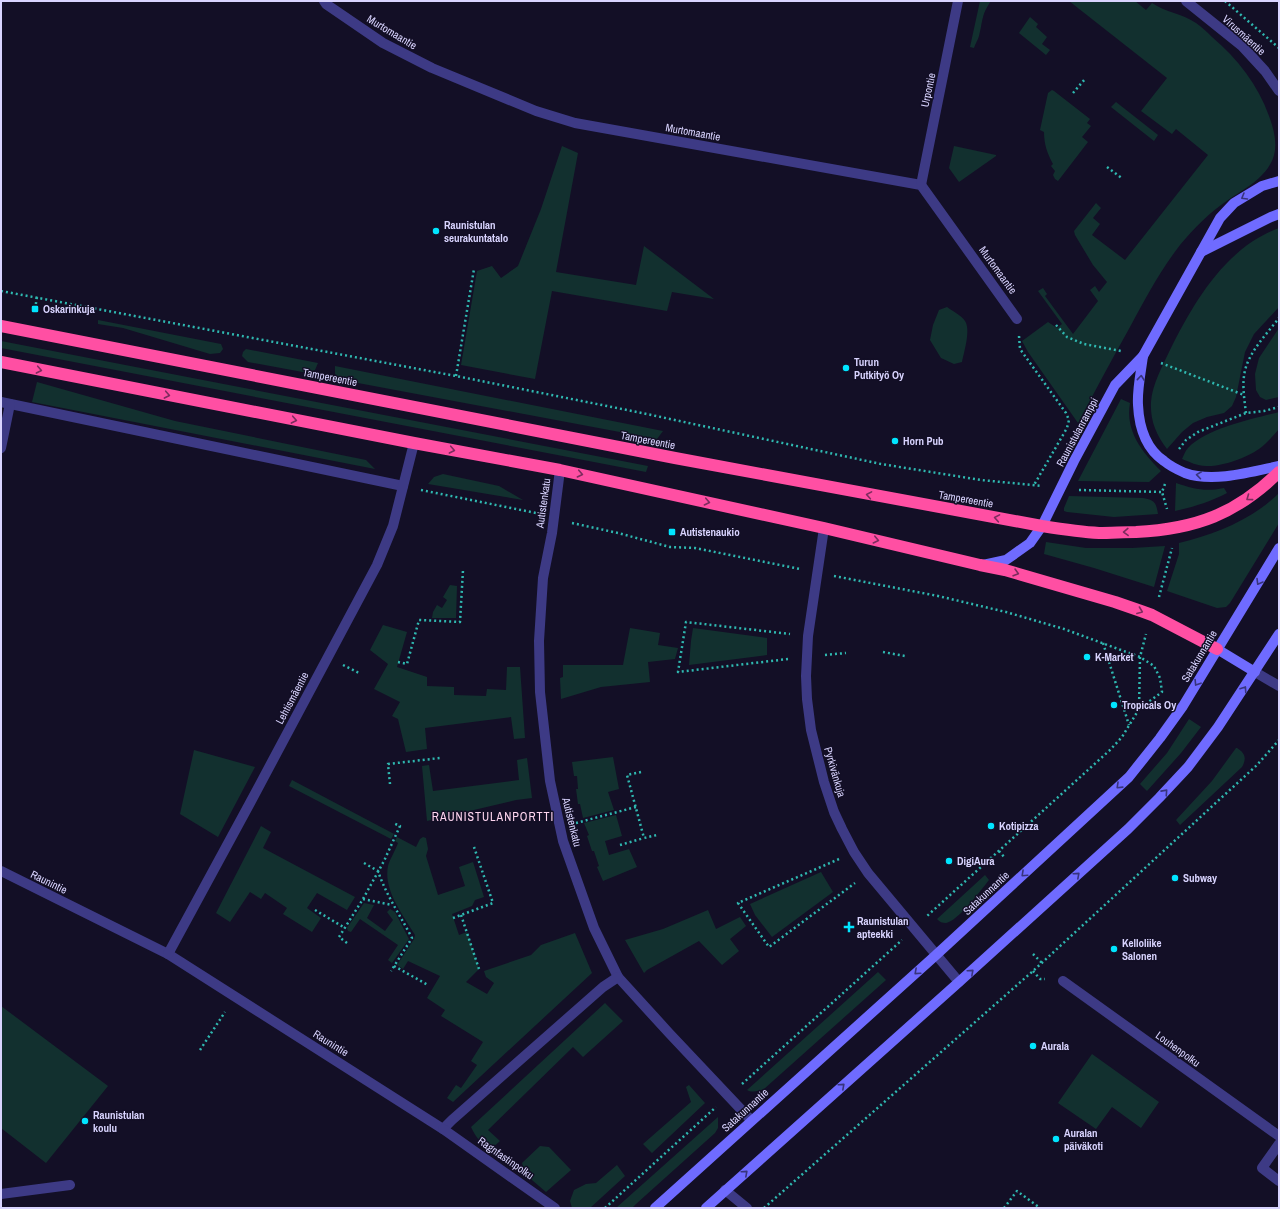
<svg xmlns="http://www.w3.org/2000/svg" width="1280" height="1209" font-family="'Archivo Narrow',sans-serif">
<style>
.green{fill:#12302f}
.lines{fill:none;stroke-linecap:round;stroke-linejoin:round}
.path{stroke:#2fb8b0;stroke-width:2.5;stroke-dasharray:2 3;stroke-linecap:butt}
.lane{stroke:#3d3a85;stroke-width:10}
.street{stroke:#3d3a85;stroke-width:10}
.secondary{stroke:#6f6bff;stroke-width:10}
.highway{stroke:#ff4fa3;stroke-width:12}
.oneway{stroke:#38347d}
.oneway2{stroke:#7d2c5e}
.poi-dot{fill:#00e5ff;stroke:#130f26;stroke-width:1.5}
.labels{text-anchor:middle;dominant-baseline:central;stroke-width:3;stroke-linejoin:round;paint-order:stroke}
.street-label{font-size:11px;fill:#d9d4ff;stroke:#130f26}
.poi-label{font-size:11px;font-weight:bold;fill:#d9d4ff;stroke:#130f26;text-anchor:start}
.neighbourhood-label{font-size:12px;letter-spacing:1px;fill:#ffd6f0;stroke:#130f26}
</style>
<rect width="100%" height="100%" fill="#130f26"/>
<g class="green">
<path d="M980,1H991C981,15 983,21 979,36C978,40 975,44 974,48L970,47Z"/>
<path d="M1069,1H1135L1146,10L1152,3C1165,12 1183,14 1196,23C1202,27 1207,32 1212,37C1238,59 1258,85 1269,116C1277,138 1280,157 1262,175C1253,185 1239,192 1228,200C1210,212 1194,228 1180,245C1160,271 1145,299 1130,327C1112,359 1095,391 1078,423L1028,352L1022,341L1048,322L1057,328L1062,324L1038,291L1043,288L1047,294L1045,296L1073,334L1098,301L1090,290L1095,286L1099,292L1107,282L1093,265L1075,235L1074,231L1096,203L1101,208L1093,218L1100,224L1092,235L1125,260L1208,155L1176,129L1172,134L1141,111L1167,78Z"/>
<polygon points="1030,17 1038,24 1036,27 1047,37 1042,44 1050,50 1046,55 1019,33"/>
<path d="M1052,90L1054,91L1090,119L1087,123L1091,126L1082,137L1088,142L1058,181L1055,179L1053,175L1055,171L1051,166L1053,164C1047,153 1044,144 1044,132L1040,130L1048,93Z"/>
<polygon points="1116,102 1158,135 1154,141 1111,107"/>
<polygon points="562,146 578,153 556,272 636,285 644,246 714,299 672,292 667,311 552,291 535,379 461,365 477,271 492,266 501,278 518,266 541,209"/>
<polygon points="954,146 996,155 996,156 959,182 949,168"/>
<path d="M1279,228V307L1254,334L1245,352L1236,397L1232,406L1224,413L1207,417L1193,423L1182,432L1167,449C1156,435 1150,420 1151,402C1152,385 1163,365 1170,350C1194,302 1225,248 1279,228Z"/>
<path d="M947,307C952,311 961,315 965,321C971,330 964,352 962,362L954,364L941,358L930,340L933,325L939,310Z"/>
<polygon points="98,320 221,344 223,349 220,353 210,354 123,328 98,324"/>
<polygon points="1279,328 1279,397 1266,400 1260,397 1256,390 1255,374 1259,358"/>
<polygon points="1,341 648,466 646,472 1,348"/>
<polygon points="246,349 318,363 315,370 308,373 248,362 242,356 243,352"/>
<polygon points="335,366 663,431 657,439 342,380 335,374"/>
<polygon points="37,382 175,421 366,460 375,469 32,402"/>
<path d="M1121,399L1130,403C1125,431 1142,452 1161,471L1149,482L1078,481Z"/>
<path d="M1279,412V429C1273,436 1266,444 1259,449C1246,458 1221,467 1206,466C1197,466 1190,462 1182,459C1184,455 1185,451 1188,448C1207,428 1253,419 1279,412Z"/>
<polygon points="443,474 499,486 523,500 428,484 434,477"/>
<path d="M1176,483C1194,489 1205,492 1224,488L1227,493C1210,502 1193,507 1175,511Z"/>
<path d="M1279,493V523L1230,603L1226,607L1217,608L1167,591L1179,554V543C1215,534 1252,520 1279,493Z"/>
<path d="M1069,496L1143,498C1155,500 1156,503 1158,514L1114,517L1067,512L1064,511V508Z"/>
<polygon points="1046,542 1086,548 1132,548 1165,546 1154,587 1094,568 1044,554"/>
<polygon points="450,585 457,586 456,618 432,618 433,612 437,605 442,608 447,600 443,597"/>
<polygon points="383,625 407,632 397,667 427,677 427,686 454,687 454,695 486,696 487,689 506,690 507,667 520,667 525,738 514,739 511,717 425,728 427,749 406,752 398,719 392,716 400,702 374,689 388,664 370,650"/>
<polygon points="630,628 660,633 658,645 678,648 675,659 648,662 650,682 601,687 561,699 560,678 563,677 563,665 623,665"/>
<polygon points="693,628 767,638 767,655 689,665 691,641"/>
<polygon points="1189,719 1201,727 1181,753 1147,791 1140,784 1167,753"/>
<path d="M1236,748H1237C1245,753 1247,758 1242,767L1180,825L1176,820L1212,781Z"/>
<polygon points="194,750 255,767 218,837 180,814"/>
<polygon points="613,757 619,789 608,792 614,810 583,818 580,804 578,804 576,789 578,789 577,776 574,776 572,762"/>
<polygon points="527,758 532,798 516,800 427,821 422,766 429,765 433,791 519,780 517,760"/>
<polygon points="292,780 394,834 391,839 289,786"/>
<polygon points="616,815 622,836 605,841 609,855 629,849 637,867 603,881 597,867 599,866 594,851 592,851 587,836 589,835 584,823"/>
<polygon points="261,826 271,832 263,848 355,897 347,910 317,893 307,908 321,918 312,932 283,914 287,908 265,893 261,899 250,892 230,922 216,913"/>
<path d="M397,837L416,847L420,839L423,837L426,838L428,849L426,856L438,895L465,886L459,867L473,862L484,897L475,900L472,906L452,914L459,935L467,932L479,969L466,982L487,994L494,983L486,977L484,971L531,955L541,945L575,933L592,973L453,1102L447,1098L456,1085L461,1088L477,1065L471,1061L483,1042L441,1016L445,1010L427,998L440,976L408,961L403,969L397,965L414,939L415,935C404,916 383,891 388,866C390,859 395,851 398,843L395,841Z"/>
<polygon points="821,872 833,892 772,937 755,915 750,904"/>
<path d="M985,875L989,880C981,890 958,921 946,923C942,923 940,922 937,919Z"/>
<polygon points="364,903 374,905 367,918 385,931 393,920 387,912 390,909 395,912 409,939 392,963 388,960 398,945 360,919 351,932 348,931 347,928"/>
<polygon points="708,910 716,929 740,917 746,926 730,939 739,951 722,965 699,941 647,970 644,973 625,940 663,929"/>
<path d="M878,972L886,980L764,1089C758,1091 752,1093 747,1090Z"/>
<path d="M605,1003L623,1021L583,1057L573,1047L488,1130L500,1141L491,1149C481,1143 476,1138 471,1127Z"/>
<polygon points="1,1006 108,1086 46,1163 1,1128"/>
<polygon points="1092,1054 1159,1102 1141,1128 1112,1107 1096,1129 1058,1103"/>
<polygon points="689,1085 705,1103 652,1153 643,1144 691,1102 686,1087"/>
<polygon points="718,1117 718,1128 715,1133 636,1204 632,1208 616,1208"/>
<polygon points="540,1146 549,1147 571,1170 546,1192 525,1174 522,1163"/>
<polygon points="617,1165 625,1176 590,1208 572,1208 570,1201 574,1190 586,1184 596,1183"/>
</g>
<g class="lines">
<g class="path">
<polyline points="1225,1 1279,48"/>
<polyline points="1073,93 1085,79"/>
<polyline points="1107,167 1123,179"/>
<polyline points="1,291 456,376 642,413 881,464 981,480 1042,486"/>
<polyline points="35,309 37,297"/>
<polyline points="1056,325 1067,337 1084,344 1121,351"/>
<polyline points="1019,336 1020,349 1066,413 1069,420 1067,428 1034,485"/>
<polyline points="1161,363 1244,395"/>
<polyline points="456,376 474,269"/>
<path d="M1246,413C1244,397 1241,379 1247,364C1253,348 1269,331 1279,318"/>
<polyline points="1179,449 1186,440 1198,432 1246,413 1264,411 1279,407"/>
<polyline points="1165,484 1162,492 1167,509"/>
<polyline points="421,490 536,513"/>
<polyline points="1079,490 1162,492"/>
<polyline points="572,523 618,533 670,547 695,548 800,569"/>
<polyline points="834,576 938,596 1006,612 1064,629 1140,657 1154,666 1160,678 1162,692 1139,709 1122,737 1110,750 927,916"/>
<polyline points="1159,597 1172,548"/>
<polyline points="1103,643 1129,725"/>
<polyline points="883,652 905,656"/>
<polyline points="825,655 846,653"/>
<polyline points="788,659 678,672 686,622 790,634"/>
<polyline points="398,662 407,664 419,620 460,622 463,570"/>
<polyline points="343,665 359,673"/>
<polyline points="1139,709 1140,657 1146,634"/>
<polyline points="641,772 627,775 644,838 657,835"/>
<polyline points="390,784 388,764 440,758"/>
<polyline points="576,823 636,807"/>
<polyline points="620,845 644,838"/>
<polyline points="999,851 1005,858"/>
<polyline points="839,859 738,903 769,947 855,883"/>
<path d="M364,863L378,871C386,895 400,915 412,938L391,971"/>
<polyline points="363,899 392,905"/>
<polyline points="315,910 345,928"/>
<polyline points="461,915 479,969"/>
<polyline points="453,918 493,903 474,847"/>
<polyline points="347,943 339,937 363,899 384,861 400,826 393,823"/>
<polyline points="1033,954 1042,963"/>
<polyline points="394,966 428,985"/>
<polyline points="1033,971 1040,979 1045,979"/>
<polyline points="200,1050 225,1012"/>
<polyline points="742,1084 902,940"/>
<polyline points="605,1208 716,1107"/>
<polyline points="764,1208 1033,971 1257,765 1279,740"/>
<polyline points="1004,1208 1017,1191 1040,1208"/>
</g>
<polyline class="lane" points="1,1194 70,1185"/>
<g class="street">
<polyline points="324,1 326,4 383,43 432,68 536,111 575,123 921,185 1017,319"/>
<polyline points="1186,1 1242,46 1265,71 1279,91"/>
<polyline points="921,185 958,1"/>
<polyline points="1,402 403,486"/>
<polyline points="1,448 10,404"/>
<polyline points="560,470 552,533 543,578 539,641 540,692 550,781 563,841 594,928 618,977 669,1033 751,1120"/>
<polyline points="824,528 808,636 806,676 807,699 811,730 824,782 834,812 842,829 854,852 868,873 959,982"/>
<polyline points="1255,672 1279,686"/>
<polyline points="1,871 168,954 443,1129 452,1120 603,987 618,977"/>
<polyline points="168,954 250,803 377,565 393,526 414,443"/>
<polyline points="1063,981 1279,1136"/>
<polyline points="443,1129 555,1208"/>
<polyline points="1279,1144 1262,1168 1279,1181"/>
<polyline points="725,1190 747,1208"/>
</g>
<g class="secondary">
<polyline points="1201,252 1271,217 1279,214"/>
<path d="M1143,356C1141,372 1137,389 1138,405C1139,426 1145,448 1164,461C1170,466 1178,470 1185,473C1213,483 1251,472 1279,466"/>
<polyline points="983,565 1006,560 1030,543 1042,526 1074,461 1115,385 1143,356 1220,218 1234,203 1262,186 1279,181"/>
<polyline points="1217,649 1255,672"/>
<polyline points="655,1208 936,955 1129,777 1160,738 1183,706 1279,548"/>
<polyline points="706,1208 959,982 1128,829 1159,798 1188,767 1218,727 1279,634"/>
</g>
<g class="highway">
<path d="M1,326L675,458L1042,526C1061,529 1080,532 1099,533C1111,533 1124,532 1136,532C1196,529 1236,514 1279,472"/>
<polyline points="1,362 414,443 560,470 824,528 980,565 1005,570 1115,602 1141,611 1152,615 1217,649"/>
</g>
</g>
<defs><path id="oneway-chevron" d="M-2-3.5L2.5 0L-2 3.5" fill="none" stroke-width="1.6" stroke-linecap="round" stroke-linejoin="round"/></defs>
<g class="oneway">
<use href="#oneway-chevron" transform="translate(1244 197) rotate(150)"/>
<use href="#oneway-chevron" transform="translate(1141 378) rotate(-84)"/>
<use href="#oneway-chevron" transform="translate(1199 475) rotate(-172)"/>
<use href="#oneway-chevron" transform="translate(1259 582) rotate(121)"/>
<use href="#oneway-chevron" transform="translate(1197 683) rotate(122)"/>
<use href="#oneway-chevron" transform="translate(1244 689) rotate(-56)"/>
<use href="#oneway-chevron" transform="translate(1119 786) rotate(136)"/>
<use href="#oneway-chevron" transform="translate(1165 792) rotate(-48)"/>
<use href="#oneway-chevron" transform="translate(1024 874) rotate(137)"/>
<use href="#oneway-chevron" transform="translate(1077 875) rotate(-42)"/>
<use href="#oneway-chevron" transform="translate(917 972) rotate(138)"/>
<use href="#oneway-chevron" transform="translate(971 972) rotate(-42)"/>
<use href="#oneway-chevron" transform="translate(842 1086) rotate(-42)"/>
<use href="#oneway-chevron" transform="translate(745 1173) rotate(-42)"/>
</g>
<g class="oneway2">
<use href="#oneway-chevron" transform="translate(39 370) rotate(11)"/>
<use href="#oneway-chevron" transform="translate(167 395) rotate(11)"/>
<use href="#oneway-chevron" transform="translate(294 420) rotate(11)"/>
<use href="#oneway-chevron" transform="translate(452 450) rotate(11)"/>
<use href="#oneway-chevron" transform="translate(580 474) rotate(12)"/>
<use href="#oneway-chevron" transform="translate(869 495) rotate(-170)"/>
<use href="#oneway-chevron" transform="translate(1249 498) rotate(144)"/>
<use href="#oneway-chevron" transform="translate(707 502) rotate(12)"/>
<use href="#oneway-chevron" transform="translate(997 518) rotate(-170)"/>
<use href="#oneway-chevron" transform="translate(1126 532) rotate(178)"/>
<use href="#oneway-chevron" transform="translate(876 540) rotate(13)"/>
<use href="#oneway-chevron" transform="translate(1016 573) rotate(16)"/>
<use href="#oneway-chevron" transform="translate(1140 611) rotate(21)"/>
</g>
<g class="poi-dot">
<circle cx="436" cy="231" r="4"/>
<rect x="31" y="305" width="8" height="8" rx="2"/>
<circle cx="846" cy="368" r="4"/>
<circle cx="895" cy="441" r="4"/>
<rect x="668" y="528" width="8" height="8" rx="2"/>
<circle cx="1087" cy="657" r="4"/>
<circle cx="1114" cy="705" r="4"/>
<circle cx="991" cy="826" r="4"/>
<circle cx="949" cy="861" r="4"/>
<circle cx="1175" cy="878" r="4"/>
<path d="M847 921h4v4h4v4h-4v4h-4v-4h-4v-4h4z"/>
<circle cx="1114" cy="949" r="4"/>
<circle cx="1033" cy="1046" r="4"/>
<circle cx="85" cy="1121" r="4"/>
<circle cx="1056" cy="1139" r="4"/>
</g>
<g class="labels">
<g class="street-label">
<text transform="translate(392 32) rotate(31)">Murtomaantie</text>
<text transform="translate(1244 35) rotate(42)">Virusmäentie</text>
<text transform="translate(928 90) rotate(-78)">Urpontie</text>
<text transform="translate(693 132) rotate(10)">Murtomaantie</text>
<text transform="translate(998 270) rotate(54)">Murtomaantie</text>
<text transform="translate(330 377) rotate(11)">Tampereentie</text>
<text transform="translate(1077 432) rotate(-62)">Raunistulanramppi</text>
<text transform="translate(648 440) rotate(11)">Tampereentie</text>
<text transform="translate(966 499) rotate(10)">Tampereentie</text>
<text transform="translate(543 503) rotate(-82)">Autistenkatu</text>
<text transform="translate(1199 656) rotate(-59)">Satakunnantie</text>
<text transform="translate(292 698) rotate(-62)">Lehtismäentie</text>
<text transform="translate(835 772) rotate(74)">Pyrkivänkuja</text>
<text transform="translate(572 822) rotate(76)">Autistenkatu</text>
<text transform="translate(49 882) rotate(26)">Raunintie</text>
<text transform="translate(986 893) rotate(-43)">Satakunnantie</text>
<text transform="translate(331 1043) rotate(32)">Raunintie</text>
<text transform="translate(1178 1049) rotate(36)">Louhenpolku</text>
<text transform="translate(745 1110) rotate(-42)">Satakunnantie</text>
<text transform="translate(506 1158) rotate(35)">Ragnfastinpolku</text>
</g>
<g class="poi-label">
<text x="444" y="225">Raunistulan<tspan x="444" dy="13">seurakuntatalo</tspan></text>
<text x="43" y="309">Oskarinkuja</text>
<text x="854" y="362">Turun<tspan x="854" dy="13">Putkityö Oy</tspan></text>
<text x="903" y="441">Horn Pub</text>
<text x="680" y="532">Autistenaukio</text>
<text x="1095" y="657">K-Market</text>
<text x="1122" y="705">Tropicals Oy</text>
<text x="999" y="826">Kotipizza</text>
<text x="957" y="861">DigiAura</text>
<text x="1183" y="878">Subway</text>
<text x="857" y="921">Raunistulan<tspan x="857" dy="13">apteekki</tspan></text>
<text x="1122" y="943">Kelloliike<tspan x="1122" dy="13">Salonen</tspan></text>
<text x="1041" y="1046">Aurala</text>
<text x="93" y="1115">Raunistulan<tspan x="93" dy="13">koulu</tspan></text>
<text x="1064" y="1133">Auralan<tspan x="1064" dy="13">päiväkoti</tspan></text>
</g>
<g class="neighbourhood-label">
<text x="493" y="817">RAUNISTULANPORTTI</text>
</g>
</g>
<rect width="1280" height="1209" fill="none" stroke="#d9d4ff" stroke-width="4"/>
</svg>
